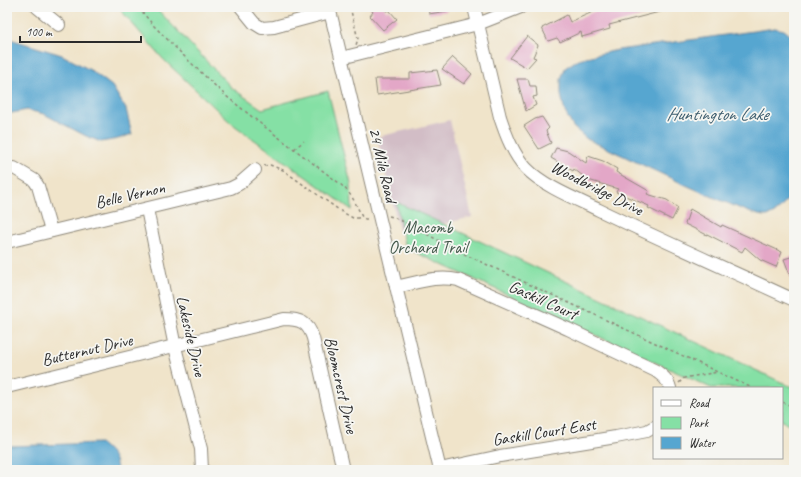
<svg xmlns="http://www.w3.org/2000/svg" width="801" height="477" font-family="Caveat,sans-serif">
<style>
.industrial{fill:#d2bdc6}
.green{fill:#85e0a5;stroke:#588668}
.water{fill:#56a6d0;stroke:#40687e}
.building{fill:#e3a7c7}
.lines{fill:none;stroke-linecap:round;stroke-linejoin:round}
.minor-casing{stroke:#8e887a;stroke-width:14}
.path{stroke:#8e887a;stroke-width:1.5;stroke-dasharray:3 3;stroke-linecap:butt}
.minor{stroke:#fff;stroke-width:12}
.labels{text-anchor:middle;dominant-baseline:central;stroke-width:3.5;stroke-linejoin:round;paint-order:stroke}
.street-label{font-size:17px;fill:#2b2b2b;stroke:#f6f6f2}
.park-label{font-size:17px;fill:#42584a;stroke:#f6f6f2}
.water-label{font-size:18px;font-style:italic;fill:#3c5c6d;stroke:#f6f6f2}
</style>
<rect width="100%" height="100%" fill="#f6f6f2"/>
<filter id="ink" filterUnits="userSpaceOnUse"><feTurbulence type="fractalNoise" baseFrequency=".025" numOctaves="2"/><feDisplacementMap in="SourceGraphic" scale="8" xChannelSelector="R" yChannelSelector="G"/><feConvolveMatrix kernelMatrix="1 2 1 2 8 2 1 2 1" color-interpolation-filters="sRGB"/></filter>
<filter id="wash" filterUnits="userSpaceOnUse"><feTurbulence type="fractalNoise" baseFrequency=".012" numOctaves="4" result="noise"/><feDisplacementMap in="SourceGraphic" scale="16" xChannelSelector="R" yChannelSelector="G"/><feGaussianBlur stdDeviation="0.9" result="paint"/><feColorMatrix in="noise" values="0 0 0 0 0 0 0 0 0 0 0 0 0 0 0 0 0 1.4 0 .05"/><feComposite in="paint" operator="in"/></filter>
<g filter="url(#wash)">
<rect width="100%" height="100%" fill="#f0e4ca"/>
<polygon class="industrial" points="450,120 472,217 400,234 377,137"/>
<g class="green">
<polygon points="118,7 155,7 232,88 262,109 328,91 351,184 352,210 231,123 163,59"/>
<polygon points="396,202 794,388 794,426 782,421 782,388 711,388 406,248"/>
</g>
<g class="water">
<path d="M775,28L784,30L794,38V189C788,199 779,214 767,216C759,217 739,208 732,205C683,185 635,161 587,139L573,127L565,112L561,95V79L565,68L574,62L586,57L618,50Z"/>
<polygon points="7,39 10,39 62,55 92,71 112,86 126,109 132,134 118,139 101,142 86,136 44,114 27,110 7,114"/>
<path d="M100,443C110,451 116,456 117,470H7V447L9,446Z"/>
</g>
<g id="blocks">
<g class="building">
<polygon points="369,7 384,7 386,11 389,10 397,19 383,30 370,16 373,12"/>
<polygon points="428,7 447,7 447,11 429,14"/>
<polygon points="611,7 671,7 671,9 609,25 610,29 582,37 581,32 560,42 557,38 548,41 542,28 567,15 570,22 595,11 611,9"/>
<polygon points="527,36 538,45 533,57 536,58 527,68 510,58"/>
<polygon points="453,57 472,74 464,84 442,69"/>
<polygon points="437,70 441,85 377,95 375,79 410,79 410,73"/>
<polygon points="517,79 528,79 530,86 536,86 537,96 533,97 536,105 526,111"/>
<polygon points="542,117 549,128 546,131 551,143 539,149 524,126 535,119"/>
<polygon points="556,148 568,151 586,163 588,156 603,161 617,169 616,172 649,191 647,194 667,200 678,208 672,220 648,208 649,206 616,192 618,189 588,180 574,169 573,171 551,158"/>
<polygon points="690,209 721,227 722,225 782,252 776,267 760,260 745,247 742,252 707,234 707,235 685,224"/>
<polygon points="794,256 794,282 793,283 784,259"/>
</g>
</g>
</g>
<g filter="url(#ink)">
<use href="#blocks" fill-opacity="0" stroke="#8e887a" stroke-width="1"/>
<g class="lines">
<g class="minor-casing">
<g id="minor">
<polyline points="37,7 59,25"/>
<polyline points="241,7 254,23 262,28 274,27 330,12"/>
<polyline points="329,7 440,470"/>
<path d="M474,7L500,117C506,135 513,154 526,168C543,186 576,199 599,210C663,241 729,270 794,300"/>
<polyline points="341,58 478,24 521,7"/>
<polyline points="14,168 34,180 38,186 51,231"/>
<polyline points="147,209 175,347 196,429 201,449 202,470"/>
<polyline points="7,242 231,188 239,184 255,170"/>
<path d="M396,287C416,283 437,275 458,280L568,329L656,371C663,376 668,380 670,388"/>
<path d="M7,387L284,319C300,319 308,322 313,338L343,470"/>
<polyline points="440,469 500,456 616,437 647,431 654,427"/>
</g>
</g>
<g class="path">
<path d="M138,7L154,26L189,61L226,96L261,124L339,183C352,194 355,202 362,217L365,219H370"/>
<polyline points="350,7 358,39 356,45"/>
<polyline points="294,149 304,141"/>
<polyline points="264,166 270,165 283,170 339,210 353,218 358,218 362,217"/>
<polyline points="389,216 393,217 404,222 462,253 752,388"/>
<polyline points="679,383 684,378 689,377 718,372"/>
<polyline points="782,402 794,407"/>
</g>
<use href="#minor" class="minor"/>
</g>
</g>
<g class="labels">
<g class="street-label">
<text transform="translate(383 165) rotate(77)">24 Mile Road</text>
<text transform="translate(597 188) rotate(27)">Woodbridge Drive</text>
<text transform="translate(130 195) rotate(-13)">Belle Vernon</text>
<text transform="translate(543 300) rotate(24)">Gaskill Court</text>
<text transform="translate(191 336) rotate(77)">Lakeside Drive</text>
<text transform="translate(87 350) rotate(-13)">Butternut Drive</text>
<text transform="translate(341 385) rotate(77)">Bloomcrest Drive</text>
<text transform="translate(544 432) rotate(-9)">Gaskill Court East</text>
</g>
<g class="park-label">
<text x="428" y="227">Macomb<tspan x="428" dy="20">Orchard Trail</tspan></text>
</g>
<g class="water-label">
<text x="717" y="114">Huntington Lake</text>
</g>
</g>
<rect width="801" height="477" fill="none" stroke="#f6f6f2" stroke-width="24"/>
<rect x="653" y="387" width="130" height="72" fill="#f6f6f2" stroke="#a5a5a2"/>
<rect x="661" y="400" width="20" height="6" fill="#ffffff" stroke="#a5a5a2"/>
<text x="689" y="407" font-size="12" fill="#2b2b2b">Road</text>
<rect x="661" y="417" width="20" height="12" fill="#85e0a5" stroke="#a5a5a2"/>
<text x="689" y="427" font-size="12" fill="#2b2b2b">Park</text>
<rect x="661" y="437" width="20" height="12" fill="#56a6d0" stroke="#a5a5a2"/>
<text x="689" y="447" font-size="12" fill="#2b2b2b">Water</text>
<path d="M20 36v6h121v-6" fill="none" stroke="#2b2b2b" stroke-width="2"/>
<text x="26" y="36" font-size="12" fill="#2b2b2b" stroke="#f6f6f2" stroke-width="3" paint-order="stroke">100 m</text>
</svg>
